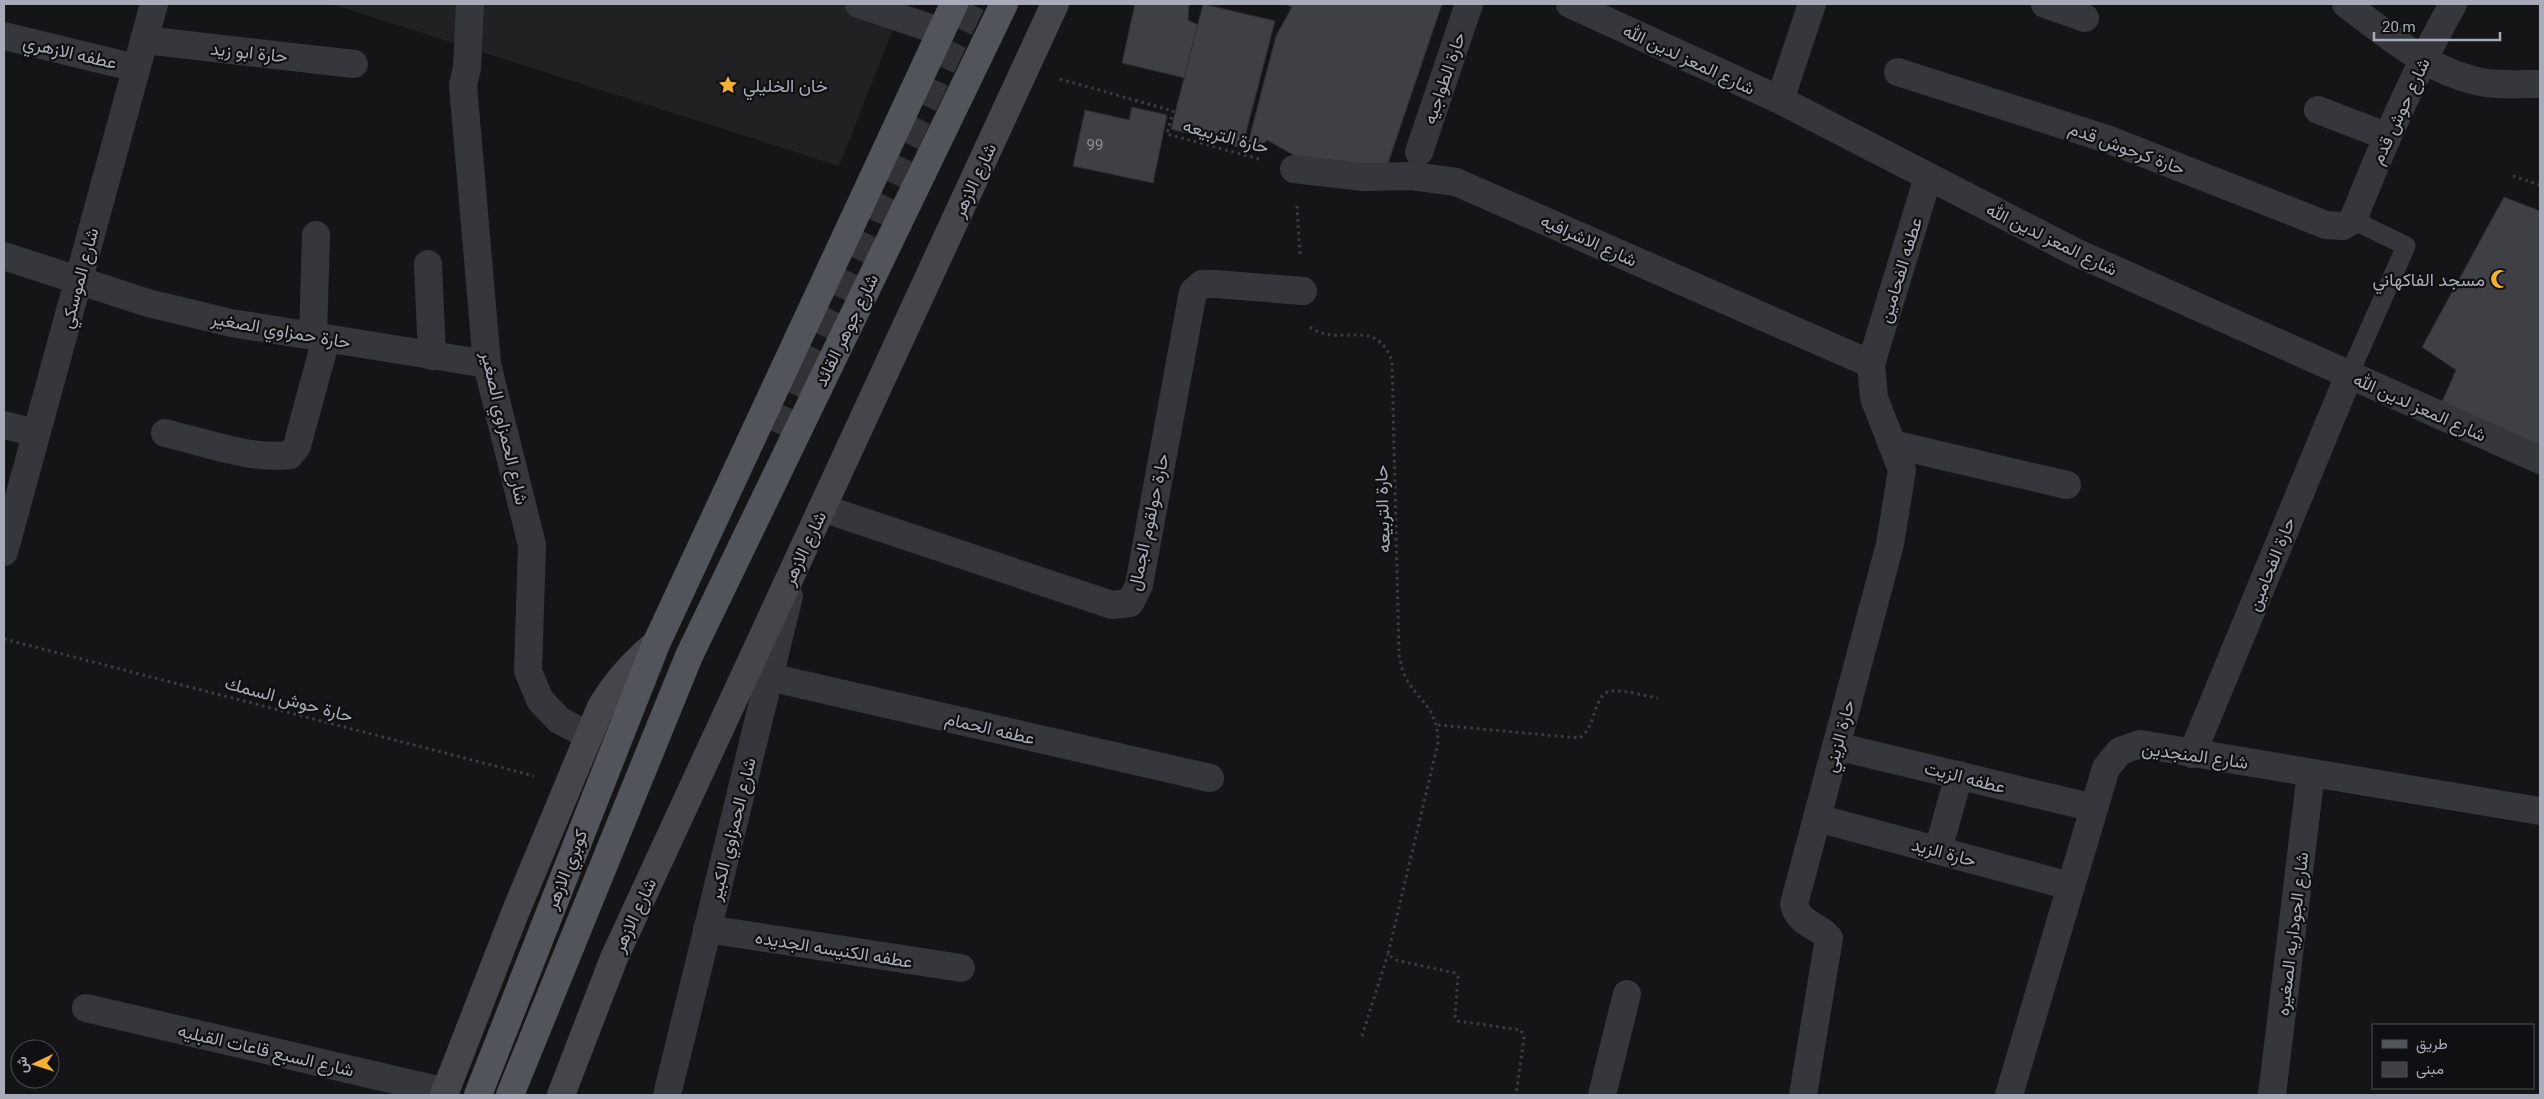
<svg xmlns="http://www.w3.org/2000/svg" width="2544" height="1099" font-family="Roboto,Vazirmatn,sans-serif">
<style>
.built{fill:#212124}
.building{fill:#3f4044;stroke:#2f2f33}
.lines{fill:none;stroke-linecap:round;stroke-linejoin:round}
.primary-tunnel{stroke:#323337;stroke-width:28;stroke-dasharray:28 14;stroke-linecap:butt}
.path{stroke:#3c3e43;stroke-width:3;stroke-dasharray:2.5 4;stroke-linecap:butt}
.lane{stroke:#36373c;stroke-width:19}
.street{stroke:#36373c;stroke-width:28}
.secondary{stroke:#44464c;stroke-width:28}
.primary{stroke:#52545b;stroke-width:28}
.labels{text-anchor:middle;dominant-baseline:central;stroke-width:4.5;stroke-linejoin:round;paint-order:stroke}
.number-label{font-size:15px;fill:#8d919b}
.street-label{font-size:18px;fill:#a7acb8;stroke:#101012}
.poi-label{font-size:18px;fill:#a7acb8;stroke:#101012;text-anchor:start}
</style>
<rect width="100%" height="100%" fill="#151517"/>
<polygon class="built" points="331,4 903,4 839,166"/>
<g class="building">
<polygon points="1135,4 1189,4 1188,20 1198,25 1185,78 1122,63"/>
<polygon points="1203,4 1275,21 1242,148 1171,129"/>
<polygon points="1284,4 1442,4 1386,169 1315,167 1267,140 1257,150 1247,147 1276,36 1292,7"/>
<polygon points="1132,107 1167,115 1153,183 1073,166 1085,110 1129,120"/>
<polygon points="2504,197 2540,211 2540,450 2442,402 2456,370 2422,347"/>
</g>
<g class="lines">
<g class="primary-tunnel">
<polyline points="798,371 971,4"/>
<polyline points="781,435 817,356"/>
</g>
<g class="path">
<polyline points="1060,79 1173,111 1167,134 1259,159"/>
<polyline points="2513,176 2540,185"/>
<polyline points="1297,206 1300,255"/>
<path d="M1310,327C1340,349 1375,315 1392,361L1399,655C1401,661 1401,668 1404,674C1418,703 1438,705 1438,743L1388,954L1395,960L1455,973L1458,977L1455,1017L1458,1021L1521,1030L1524,1037L1516,1095"/>
<polyline points="4,639 534,776"/>
<path d="M1438,725L1579,738C1597,729 1593,691 1612,691C1627,690 1644,696 1658,698"/>
<polyline points="1362,1036 1388,954"/>
</g>
<polyline class="lane" points="2349,375 2406,246 2353,220"/>
<g class="street">
<polyline points="470,4 467,68 463,85 487,364 532,545 528,671 540,700 559,720 589,736"/>
<polyline points="859,4 939,31"/>
<polyline points="1570,4 1780,100 2075,252 2540,460"/>
<polyline points="2045,4 2085,18"/>
<path d="M2346,4C2389,36 2431,74 2486,83C2503,85 2523,84 2540,84"/>
<polyline points="4,36 136,68"/>
<polyline points="144,40 354,64"/>
<path d="M1898,72L2107,139L2326,225L2343,226L2353,220C2382,146 2414,74 2453,4"/>
<polyline points="1780,100 1812,4"/>
<polyline points="2318,110 2386,136"/>
<polyline points="1419,152 1469,4"/>
<polyline points="1294,169 1363,177 1411,176 1456,182 1871,364"/>
<polyline points="4,256 148,303 231,323 487,364"/>
<polyline points="428,264 432,356"/>
<polyline points="313,336 316,235"/>
<polyline points="4,425 36,433"/>
<path d="M165,433C203,442 251,460 290,455L297,446L326,339"/>
<polyline points="1892,444 2067,485"/>
<polyline points="822,508 1112,605 1130,603 1139,585 1193,292 1202,284 1216,284 1303,291"/>
<polyline points="4,552 154,4"/>
<polyline points="769,677 1210,778"/>
<polyline points="1836,746 2094,808"/>
<polyline points="2192,754 2349,375"/>
<polyline points="1817,818 2070,886"/>
<polyline points="1938,850 1959,775"/>
<polyline points="707,929 961,968"/>
<polyline points="86,1008 446,1092"/>
<polyline points="667,1095 789,596"/>
<polyline points="1602,1095 1627,994"/>
<path d="M1803,1095L1829,938C1817,924 1798,924 1794,904L1890,544L1902,470L1874,398L1871,364L1928,177"/>
<polyline points="2009,1095 2106,768 2120,751 2140,744 2540,811"/>
<polyline points="2272,1095 2311,773"/>
</g>
<g class="secondary">
<path d="M444,1095L515,913L601,707C616,682 632,663 656,644"/>
<polyline points="561,1095 614,958 1055,4"/>
</g>
<g class="primary">
<polyline points="478,1095 656,644 954,4"/>
<polyline points="510,1095 689,656 1004,4"/>
</g>
</g>
<defs>
<g id="sight-bare" transform="scale(1.5)"><path d="M0-6L1.8-2.2L6-1.7L2.9 1.2L3.7 5.4L0 3.3L-3.7 5.4L-2.9 1.2L-6-1.7L-1.8-2.2Z" fill="#f4b131" stroke="#101012" stroke-width="2.5" paint-order="stroke"/></g>
<g id="mosque-bare" transform="scale(1.5)"><path d="M3.5-4.9A6 6 0 1 0 3.5 4.9A5 5 0 1 1 3.5-4.9Z" fill="#f4b131" stroke="#101012" stroke-width="2.5" paint-order="stroke"/></g>
</defs>
<g fill-rule="evenodd">
<use href="#sight-bare" x="728" y="85"/>
<use href="#mosque-bare" x="2500" y="279"/>
</g>
<g class="labels">
<g class="number-label">
<text x="1095" y="145">99</text>
</g>
<g class="street-label">
<text transform="translate(70 52) rotate(13)">عطفه الازهري</text>
<text transform="translate(249 52) rotate(6)">حارة ابو زيد</text>
<text transform="translate(1689 59) rotate(25)">شارع المعز لدين الله</text>
<text transform="translate(1444 78) rotate(-71)">حارة الطواجيه</text>
<text transform="translate(2400 111) rotate(-65)">شارع حوش قدم</text>
<text transform="translate(1226 136) rotate(15)">حارة التربيعه</text>
<text transform="translate(2127 148) rotate(20)">حارة كرحوش قدم</text>
<text transform="translate(974 180) rotate(-65)">شارع الازهر</text>
<text transform="translate(2052 239) rotate(26)">شارع المعز لدين الله</text>
<text transform="translate(1589 240) rotate(24)">شارع الاشرافيه</text>
<text transform="translate(1900 270) rotate(-73)">عطفه الفحامين</text>
<text transform="translate(79 278) rotate(-75)">شارع الموسكي</text>
<text transform="translate(281 330) rotate(10)">حارة حمزاوي الصغير</text>
<text transform="translate(846 330) rotate(-64)">شارع جوهر القائد</text>
<text transform="translate(2420 407) rotate(24)">شارع المعز لدين الله</text>
<text transform="translate(505 428) rotate(77)">شارع الحمزاوي الصغير</text>
<text transform="translate(1382 509) rotate(-92)">حارة التربيعه</text>
<text transform="translate(1148 522) rotate(-78)">حارة حولقوم الجمال</text>
<text transform="translate(804 548) rotate(-65)">شارع الازهر</text>
<text transform="translate(2271 564) rotate(-68)">حارة الفحامين</text>
<text transform="translate(289 699) rotate(15)">حارة حوش السمك</text>
<text transform="translate(990 728) rotate(13)">عطفه الحمام</text>
<text transform="translate(1839 736) rotate(-75)">حارة الزيني</text>
<text transform="translate(2195 755) rotate(8)">شارع المنجدين</text>
<text transform="translate(1965 777) rotate(14)">عطفه الزيت</text>
<text transform="translate(732 829) rotate(-76)">شارع الحمزاوي الكبير</text>
<text transform="translate(1944 852) rotate(15)">حارة الزيد</text>
<text transform="translate(566 869) rotate(-68)">كوبري الازهر</text>
<text transform="translate(634 915) rotate(-65)">شارع الازهر</text>
<text transform="translate(2292 934) rotate(-83)">شارع الجوداريه الصغيره</text>
<text transform="translate(834 949) rotate(9)">عطفه الكنيسه الجديده</text>
<text transform="translate(266 1050) rotate(13)">شارع السبع قاعات القبليه</text>
</g>
<g class="poi-label">
<text x="743" y="85">خان الخليلي</text>
<text x="2485" y="279" text-anchor="end">مسجد الفاكهاني</text>
</g>
</g>
<rect width="2544" height="1099" fill="none" stroke="#a7acb8" stroke-width="10"/>
<rect x="2372" y="1024" width="162" height="65" fill="#101012" stroke="#4c4e54"/>
<rect x="2382" y="1040" width="25" height="8" fill="#52545b" stroke="#4c4e54"/>
<text x="2416" y="1049" font-size="15" fill="#a7acb8">طريق</text>
<rect x="2382" y="1062" width="25" height="15" fill="#3f4044" stroke="#4c4e54"/>
<text x="2416" y="1074" font-size="15" fill="#a7acb8">مبنى</text>
<g transform="translate(35 1064) rotate(266)"><circle r="24" fill="#101012" stroke="#4c4e54"/>
<path d="M0-4L9 19L0 12L-9 19Z" fill="#f4b131"/>
<text y="-8" font-size="14" font-weight="bold" text-anchor="middle" fill="#a7acb8">ش</text>
</g>
<path d="M2374 32v8h126v-8" fill="none" stroke="#a7acb8" stroke-width="2.5"/>
<text x="2382" y="32" font-size="15" fill="#a7acb8" stroke="#101012" stroke-width="4" paint-order="stroke">20 m</text>
</svg>
